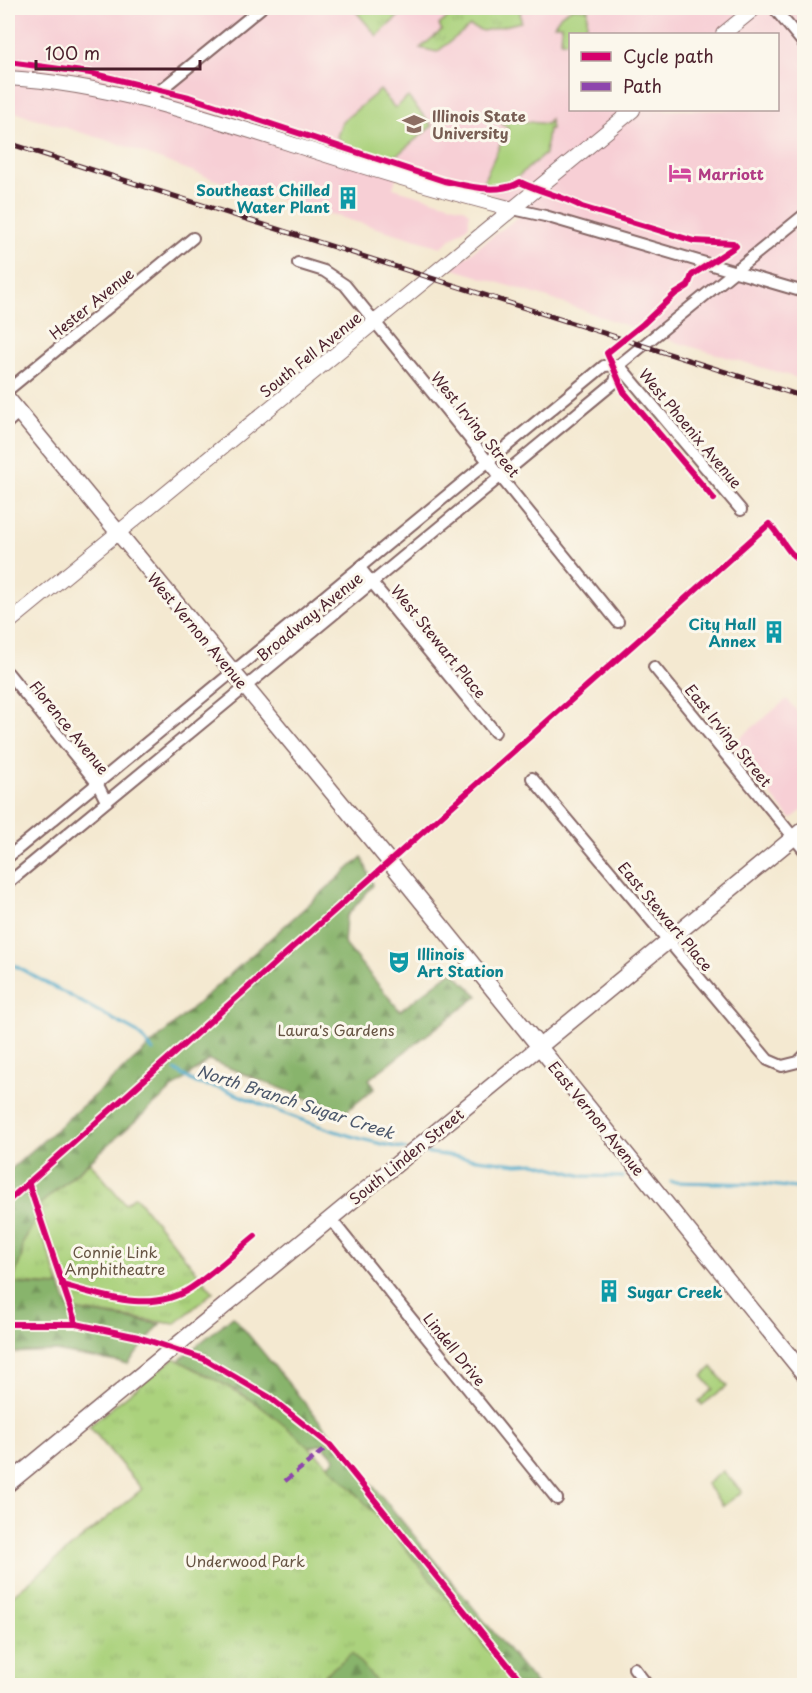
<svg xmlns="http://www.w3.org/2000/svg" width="812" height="1693" font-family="'Playpen Sans',sans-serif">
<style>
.built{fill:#f7cfd5;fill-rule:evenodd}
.green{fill:#abd27d;stroke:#7a7854;stroke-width:1.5}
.forest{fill:url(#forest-firs);stroke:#696a4c;stroke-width:1.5}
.park{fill:url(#park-tufts);stroke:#7a7854;stroke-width:1.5}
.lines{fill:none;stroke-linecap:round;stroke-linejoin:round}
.stream{stroke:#4daacb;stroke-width:3}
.minor-casing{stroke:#866665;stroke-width:14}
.tertiary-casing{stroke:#866665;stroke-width:16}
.secondary-casing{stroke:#866665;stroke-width:18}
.minor{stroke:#fff;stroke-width:10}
.tertiary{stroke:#fff;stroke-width:14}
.secondary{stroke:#fff;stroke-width:15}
.rail-casing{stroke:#4a1f2b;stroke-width:5}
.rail{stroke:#fbf7ec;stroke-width:3;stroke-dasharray:9;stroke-linecap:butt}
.quiet{stroke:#8e44ad;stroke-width:4.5;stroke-dasharray:9 4.5;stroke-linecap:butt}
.cycleway-casing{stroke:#fbf7ec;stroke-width:10}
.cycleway{stroke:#d6006c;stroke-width:6}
.labels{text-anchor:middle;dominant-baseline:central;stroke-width:6;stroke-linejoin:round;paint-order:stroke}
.education-label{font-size:15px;font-weight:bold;fill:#785e54;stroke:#fbf7ec;text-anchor:start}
.hotel-label{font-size:15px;font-weight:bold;fill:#b23c85;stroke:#fbf7ec;text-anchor:start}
.culture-label{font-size:15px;font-weight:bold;fill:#0d838f;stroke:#fbf7ec;text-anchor:end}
.street-label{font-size:15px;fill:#4a1f2b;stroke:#fbf7ec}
.park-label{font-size:15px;fill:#675544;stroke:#fbf7ec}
.water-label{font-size:16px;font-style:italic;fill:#4b576b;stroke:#fbf7ec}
</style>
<defs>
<pattern id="forest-firs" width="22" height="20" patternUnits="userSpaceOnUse" patternTransform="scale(1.5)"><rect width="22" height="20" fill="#88b46c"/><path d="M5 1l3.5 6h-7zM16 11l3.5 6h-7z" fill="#719259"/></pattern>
<pattern id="park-tufts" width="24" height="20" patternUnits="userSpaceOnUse" patternTransform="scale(1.5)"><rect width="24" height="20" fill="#abd27d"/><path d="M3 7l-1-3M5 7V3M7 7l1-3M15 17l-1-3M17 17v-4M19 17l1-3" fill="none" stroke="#95b46c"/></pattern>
</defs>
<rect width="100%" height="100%" fill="#fbf7ec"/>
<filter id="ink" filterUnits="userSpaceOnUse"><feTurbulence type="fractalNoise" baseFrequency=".0167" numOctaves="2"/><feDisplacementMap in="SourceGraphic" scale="12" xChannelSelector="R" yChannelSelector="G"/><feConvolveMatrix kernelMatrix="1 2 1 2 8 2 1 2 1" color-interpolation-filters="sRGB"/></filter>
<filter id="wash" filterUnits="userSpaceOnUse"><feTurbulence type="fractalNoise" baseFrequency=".008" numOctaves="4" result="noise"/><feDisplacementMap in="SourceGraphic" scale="24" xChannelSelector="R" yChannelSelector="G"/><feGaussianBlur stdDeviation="1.35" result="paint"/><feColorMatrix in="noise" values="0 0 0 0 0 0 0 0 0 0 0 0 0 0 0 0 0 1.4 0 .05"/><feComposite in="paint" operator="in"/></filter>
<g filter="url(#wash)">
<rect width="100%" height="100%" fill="#f4e9d1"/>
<g class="built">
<path d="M8,8H804V380L662,338L548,298L451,268L530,208L400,165L393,188L466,209L469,213V225L441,247L215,180L122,145L8,110ZM570,34H778V110H570Z"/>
<polygon points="787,699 804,720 804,809 791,819 730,746"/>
</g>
<g class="green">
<polygon points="572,8 588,9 586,34 570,34 570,42 561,41 562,25 554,25 561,15"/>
<polygon points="380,90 395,108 408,97 432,126 391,160 348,147 337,137 342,122"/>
<polygon points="507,112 505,119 547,124 550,119 551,129 548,129 545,154 511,182 486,185 484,180 508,127 503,125 500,118"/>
<polygon points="712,1367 727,1386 702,1405 699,1401 713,1389 702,1376"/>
<polygon points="723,1471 742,1492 723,1506 706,1484"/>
</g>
<g class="forest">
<polygon points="362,857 373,885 346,917 344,943 400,1011 452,971 478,996 369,1079 375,1088 344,1113 209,1060 172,1089 35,1209 37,1218 23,1242 22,1255 14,1279 30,1285 60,1286 69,1309 160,1324 128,1364 55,1351 8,1353 8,1172"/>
<polygon points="233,1316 537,1685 483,1685 311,1482 335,1459 322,1444 309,1448 160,1376"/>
<polygon points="352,1652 379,1685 312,1686"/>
</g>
<g class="park">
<polygon points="353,8 397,8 402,13 377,36"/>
<polygon points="453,8 520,8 521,22 483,31 470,26 437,52 420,48 442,30 439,25 454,12"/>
<polygon points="90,1162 125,1204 135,1196 213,1292 175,1324 73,1310 38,1206"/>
<polygon points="37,1218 60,1286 15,1283 14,1279 22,1255 23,1242"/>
<path d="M174,1358C205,1375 241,1391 269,1413C365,1488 439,1591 516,1685H379L352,1653L312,1685L8,1686V1599L142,1489L89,1426Z"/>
</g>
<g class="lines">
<g class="stream">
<polyline points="8,962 138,1033 153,1051"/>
<path d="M175,1070C183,1075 191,1081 199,1084C208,1086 218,1087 226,1090C284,1114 344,1138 406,1149"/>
<polyline points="421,1152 517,1164 536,1163 583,1176 623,1177"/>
<polyline points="671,1182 763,1184 804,1189"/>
</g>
</g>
</g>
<g filter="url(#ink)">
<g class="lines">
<g class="minor-casing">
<g id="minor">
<polyline points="774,8 804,44"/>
<polyline points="147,101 261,8"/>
<polyline points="513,209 545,216 804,292"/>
<polyline points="298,263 324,271 345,285 618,622"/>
<polyline points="619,365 741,510"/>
<polyline points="8,390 193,238"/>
<polyline points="8,422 19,412"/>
<polyline points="360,568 495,732"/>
<polyline points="654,667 804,850"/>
<polyline points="8,673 97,783 106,801"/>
<polyline points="532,778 768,1060 782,1066 798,1062 804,1056"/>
<polyline points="8,857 604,366 619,365 804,215"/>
<polyline points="8,883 615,382 619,365"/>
<polyline points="330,1218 557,1499"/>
<polyline points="634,1668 648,1686"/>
<polyline points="800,1686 804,1682"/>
</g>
</g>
<g class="tertiary-casing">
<g id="tertiary">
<polyline points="723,34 755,8"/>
<path d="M8,78C109,84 207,117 304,148C373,170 443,191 513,209"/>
<polyline points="8,623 633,110"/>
</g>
</g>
<g class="secondary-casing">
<g id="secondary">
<polyline points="8,399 389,861 804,1374"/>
<polyline points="8,1484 804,829"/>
</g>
</g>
<use href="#minor" class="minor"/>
<use href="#tertiary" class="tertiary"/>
<use href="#secondary" class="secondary"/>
<g class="rail-casing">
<polyline id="rail" points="8,143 804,397"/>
</g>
<use href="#rail" class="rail"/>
<polyline class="quiet" points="285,1481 330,1445"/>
<g class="cycleway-casing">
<g id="cycleway">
<path d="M8,62L90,73L189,97L444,181C468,186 498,195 520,182C540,192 563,196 582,207L694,241L733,243L736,246L692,275L688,286L675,294L643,324L607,353L624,392L714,499"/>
<polyline points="28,1182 76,1324"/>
<path d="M8,1201L769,524C782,536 787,556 804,562"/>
<path d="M62,1285C103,1296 152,1314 191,1288C214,1273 234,1253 255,1236"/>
<polyline points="8,1324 76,1324 138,1337 204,1359 269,1397 330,1445 525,1686"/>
</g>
</g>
<use href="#cycleway" class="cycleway"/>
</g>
</g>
<defs>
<g id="university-bare" transform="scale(1.8)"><path d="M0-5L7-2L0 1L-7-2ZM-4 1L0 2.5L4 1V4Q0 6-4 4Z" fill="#8d6e63" stroke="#fbf7ec" stroke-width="2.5" paint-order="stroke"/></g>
<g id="hotel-bare" transform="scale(1.8)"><path d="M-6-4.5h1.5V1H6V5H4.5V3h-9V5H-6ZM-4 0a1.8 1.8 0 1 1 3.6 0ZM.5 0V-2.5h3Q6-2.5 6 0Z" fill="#d1479c" stroke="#fbf7ec" stroke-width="2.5" paint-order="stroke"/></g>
<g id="building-bare" transform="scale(1.8)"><path d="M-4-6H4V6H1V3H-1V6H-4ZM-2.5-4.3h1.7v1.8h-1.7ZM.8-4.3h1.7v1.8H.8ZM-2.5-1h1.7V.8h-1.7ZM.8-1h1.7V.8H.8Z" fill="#0f9aa8" stroke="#fbf7ec" stroke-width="2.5" paint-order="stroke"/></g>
<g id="theatre-bare" transform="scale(1.8)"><path d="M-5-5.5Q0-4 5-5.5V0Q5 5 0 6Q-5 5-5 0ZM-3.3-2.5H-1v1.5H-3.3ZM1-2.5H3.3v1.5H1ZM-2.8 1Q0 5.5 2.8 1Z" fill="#0f9aa8" stroke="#fbf7ec" stroke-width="2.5" paint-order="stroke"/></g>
</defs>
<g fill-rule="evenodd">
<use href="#university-bare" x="414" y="124"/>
<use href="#hotel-bare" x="680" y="173"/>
<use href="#building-bare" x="348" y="198"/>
<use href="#building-bare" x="774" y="632"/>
<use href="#theatre-bare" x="399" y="962"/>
<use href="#building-bare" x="609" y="1291"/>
</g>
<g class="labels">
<g class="education-label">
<text x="432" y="115">Illinois State<tspan x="432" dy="17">University</tspan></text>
</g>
<g class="hotel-label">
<text x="698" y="173">Marriott</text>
</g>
<g class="culture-label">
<text x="330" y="189">Southeast Chilled<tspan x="330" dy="17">Water Plant</tspan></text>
<text x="756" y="623">City Hall<tspan x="756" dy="17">Annex</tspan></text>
<text x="417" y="953" text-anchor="start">Illinois<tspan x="417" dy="17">Art Station</tspan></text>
<text x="627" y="1291" text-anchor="start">Sugar Creek</text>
</g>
<g class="street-label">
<text transform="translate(91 303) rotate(-39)">Hester Avenue</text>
<text transform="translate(310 354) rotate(-39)">South Fell Avenue</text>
<text transform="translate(476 424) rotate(51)">West Irving Street</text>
<text transform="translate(691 428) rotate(50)">West Phoenix Avenue</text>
<text transform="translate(309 616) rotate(-39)">Broadway Avenue</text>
<text transform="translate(198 630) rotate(50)">West Vernon Avenue</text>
<text transform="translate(439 641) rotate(51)">West Stewart Place</text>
<text transform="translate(70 727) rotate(51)">Florence Avenue</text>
<text transform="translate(729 735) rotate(51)">East Irving Street</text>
<text transform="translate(666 916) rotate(50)">East Stewart Place</text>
<text transform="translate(597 1118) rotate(51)">East Vernon Avenue</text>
<text transform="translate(406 1156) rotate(-39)">South Linden Street</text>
<text transform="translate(455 1349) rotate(51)">Lindell Drive</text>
</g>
<g class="park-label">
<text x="336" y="1029">Laura's Gardens</text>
<text x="115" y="1251">Connie Link<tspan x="115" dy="17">Amphitheatre</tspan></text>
<text x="245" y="1560">Underwood Park</text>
</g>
<g class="water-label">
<text transform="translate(296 1101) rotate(18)">North Branch Sugar Creek</text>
</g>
</g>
<rect width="812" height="1693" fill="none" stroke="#fbf7ec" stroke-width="30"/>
<rect x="569" y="33" width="210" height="78" fill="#fbf7ec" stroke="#b4a19f" stroke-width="1.5"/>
<rect x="581" y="52" width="30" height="9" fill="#d6006c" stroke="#b4a19f" stroke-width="1.5"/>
<text x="623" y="63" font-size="18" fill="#4a1f2b">Cycle path</text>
<rect x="581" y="82" width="30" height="9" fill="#8e44ad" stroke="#b4a19f" stroke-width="1.5"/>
<text x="623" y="93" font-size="18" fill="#4a1f2b">Path</text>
<path d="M36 60v9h164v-9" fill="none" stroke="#4a1f2b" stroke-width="3"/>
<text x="45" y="60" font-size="18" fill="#4a1f2b" stroke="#fbf7ec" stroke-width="4.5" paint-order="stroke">100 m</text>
</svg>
